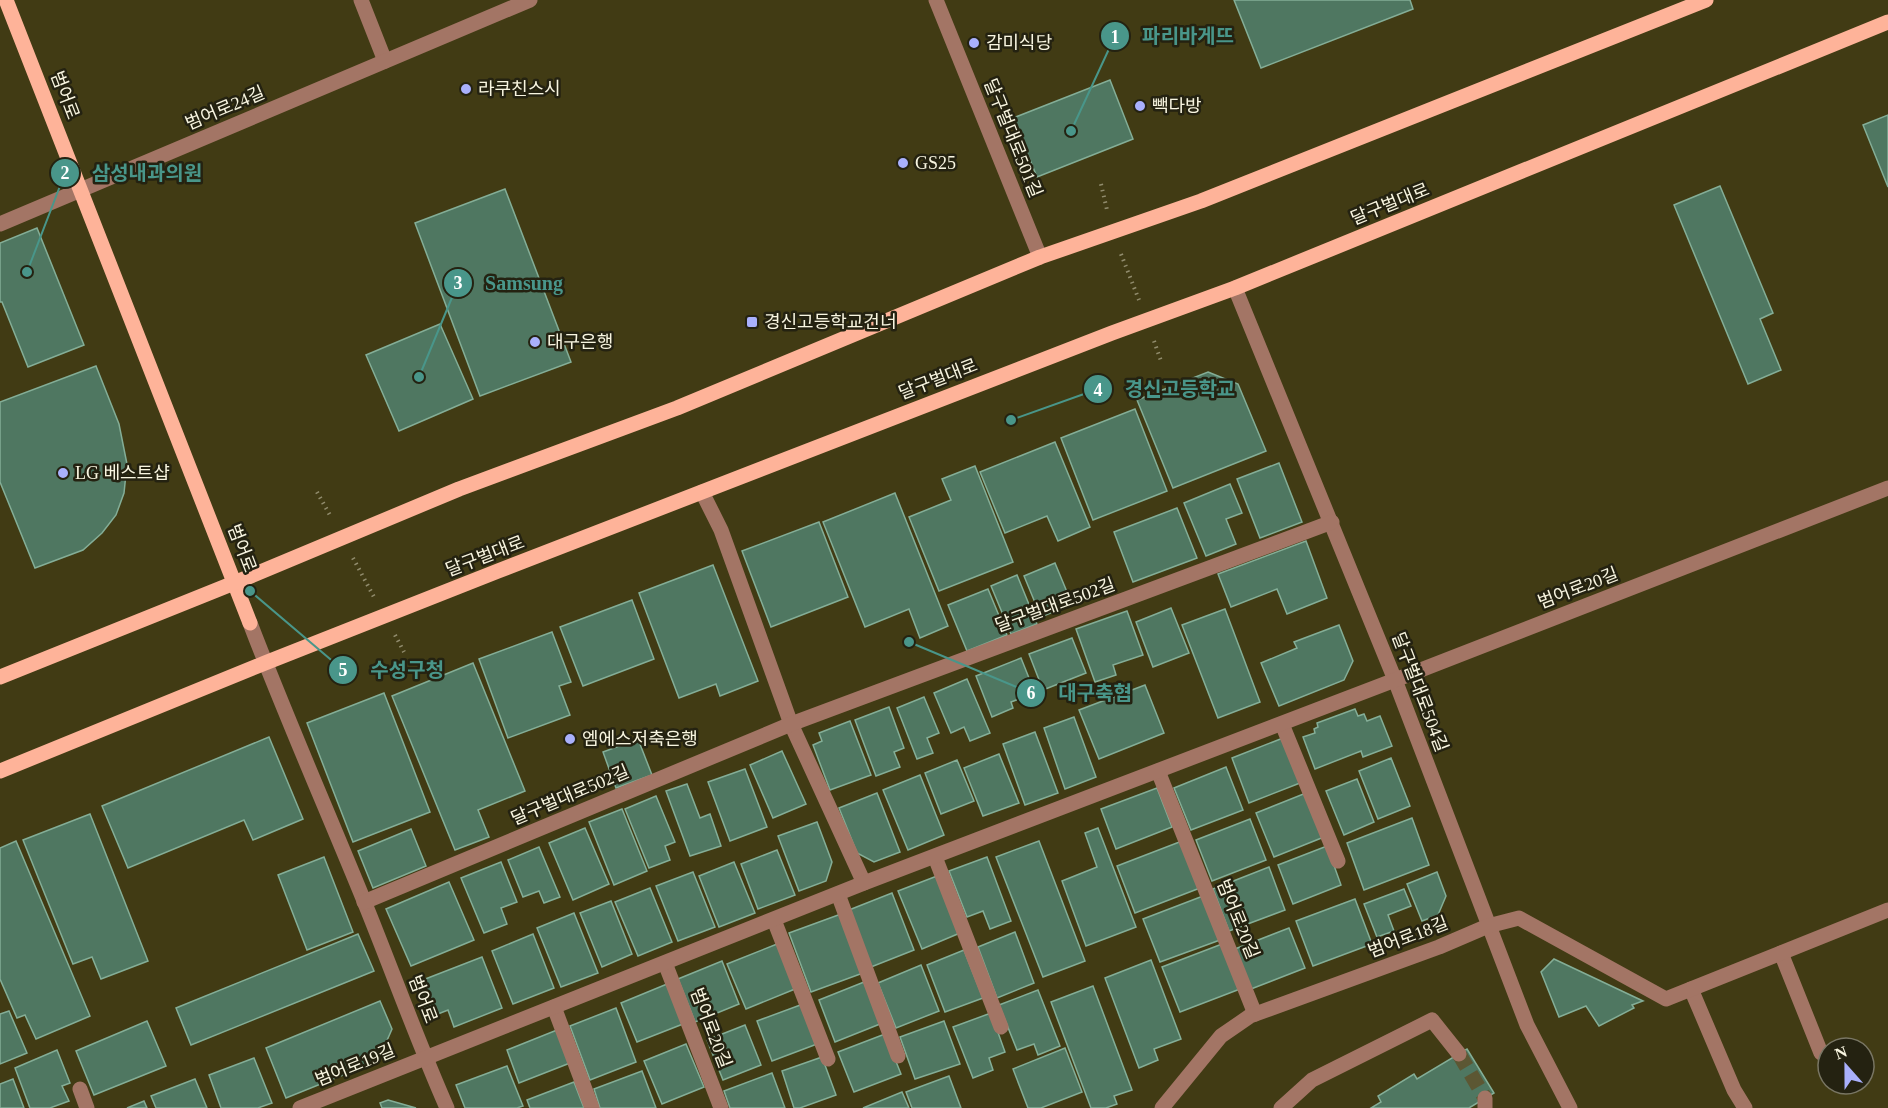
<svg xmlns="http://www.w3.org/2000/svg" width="1888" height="1108" font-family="'Times New Roman','Noto Sans KR',serif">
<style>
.building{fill:#4f7761;stroke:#84ae97;stroke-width:1.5}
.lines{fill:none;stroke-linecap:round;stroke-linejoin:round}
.minor-tunnel{stroke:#5c5733;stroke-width:15;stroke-dasharray:15 8;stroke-linecap:butt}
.path{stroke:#918c6d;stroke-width:4;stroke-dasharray:1.5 4.5;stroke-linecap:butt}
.minor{stroke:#a37565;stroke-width:15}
.major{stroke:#feb399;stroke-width:15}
.poi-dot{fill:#a9b0fc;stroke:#242211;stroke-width:2}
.labels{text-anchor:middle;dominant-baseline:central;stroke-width:5;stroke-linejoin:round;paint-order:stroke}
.poi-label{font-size:18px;fill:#f8f5e0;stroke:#242211;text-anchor:start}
.street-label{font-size:18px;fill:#f8f5e0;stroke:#242211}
.leader{fill:none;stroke:#49968a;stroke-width:2}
.callout-dot{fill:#49968a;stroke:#242211;stroke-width:2}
.mark-label{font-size:18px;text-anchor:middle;font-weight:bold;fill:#fff}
.callout-label{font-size:20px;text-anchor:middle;font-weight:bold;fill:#49968a;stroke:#242211;stroke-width:5;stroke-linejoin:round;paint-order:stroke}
</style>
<rect width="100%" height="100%" fill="#413b14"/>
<g class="building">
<polygon points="1234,0 1410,0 1413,9 1261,68"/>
<polygon points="1110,80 1133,139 1037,177 1013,118"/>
<polygon points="1888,115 1888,187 1863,125"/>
<polygon points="1720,186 1773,313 1760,319 1781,370 1748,384 1674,205"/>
<polygon points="505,189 571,362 480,396 415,223"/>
<polygon points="37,228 84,345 28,367 2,302 0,302 0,243"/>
<polygon points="440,324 473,399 399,431 366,355"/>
<polygon points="96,366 119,424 127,464 124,493 116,515 102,533 83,550 35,568 0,482 0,402"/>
<polygon points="1208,372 1238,384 1266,451 1173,488 1137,400"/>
<polygon points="1135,409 1167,491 1093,520 1061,438"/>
<polygon points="1055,442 1090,527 1058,541 1047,516 1005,533 980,472"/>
<polygon points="1279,463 1302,522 1260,538 1237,479"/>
<polygon points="975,466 1013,562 939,591 909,517 951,500 942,479"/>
<polygon points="1230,484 1242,513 1226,519 1236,544 1206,556 1184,503"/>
<polygon points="895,493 948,626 920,638 909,609 865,627 823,522"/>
<polygon points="1177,508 1197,558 1133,582 1114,532"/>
<polygon points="819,522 848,597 771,627 742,551"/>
<polygon points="1306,541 1327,598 1287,614 1277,589 1231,607 1218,574"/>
<polygon points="1055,563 1072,604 1041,617 1024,576"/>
<polygon points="713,565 758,681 720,696 716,684 679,698 639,593"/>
<polygon points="1017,575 1037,624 1011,634 991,586"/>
<polygon points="988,589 1007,635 967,651 948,605"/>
<polygon points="632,600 654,659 583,686 560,627"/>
<polygon points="1171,608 1189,653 1153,667 1136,622"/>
<polygon points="1225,609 1260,702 1218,718 1182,625"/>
<polygon points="1127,611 1143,655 1113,665 1116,675 1095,682 1076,629"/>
<polygon points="1339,625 1353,661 1344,680 1279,706 1261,663 1297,648 1294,642"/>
<polygon points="552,632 571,682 559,686 570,715 508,738 479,659"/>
<polygon points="1072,638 1086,673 1043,690 1029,654"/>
<polygon points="1021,658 1035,693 1011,702 1013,708 992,717 976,676"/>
<polygon points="473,663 525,791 478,810 489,837 455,850 392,696"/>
<polygon points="967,679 990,733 970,741 964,727 951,733 934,693"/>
<polygon points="1145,685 1164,733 1099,759 1079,710"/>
<polygon points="384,693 430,812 353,842 307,723"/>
<polygon points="924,697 939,733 927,738 933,753 917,759 897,708"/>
<polygon points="889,707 904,748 894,752 900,767 876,776 855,720"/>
<polygon points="1355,709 1358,716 1364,714 1367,721 1380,716 1392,746 1363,757 1361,751 1315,769 1303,737 1315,733 1314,729 1318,727 1317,723"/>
<polygon points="1074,717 1096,777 1065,789 1044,728"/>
<polygon points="850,721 871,775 830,790 813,745 822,741 819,733"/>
<polygon points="1035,732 1058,793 1025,805 1003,744"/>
<polygon points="269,737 303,819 253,840 244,820 128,868 102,806"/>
<polygon points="1283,738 1300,783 1249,803 1232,758"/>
<polygon points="638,739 652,775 616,788 603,752"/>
<polygon points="782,751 806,804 773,818 750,765"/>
<polygon points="999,754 1019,803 983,816 964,768"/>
<polygon points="1391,758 1410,806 1378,819 1359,771"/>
<polygon points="957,760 974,801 941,814 925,773"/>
<polygon points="1226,767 1243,810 1191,830 1174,788"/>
<polygon points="745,769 767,827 730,841 708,782"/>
<polygon points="920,775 944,835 908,850 883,790"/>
<polygon points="1357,779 1374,822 1344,835 1326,791"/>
<polygon points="687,784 700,818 710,814 721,846 690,856 666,791"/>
<polygon points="1157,788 1172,827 1116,849 1101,809"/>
<polygon points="877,793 900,852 874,862 857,853 839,808"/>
<polygon points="1306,793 1324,837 1274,857 1256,813"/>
<polygon points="656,796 675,842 665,846 670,860 649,868 625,809"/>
<polygon points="622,809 647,871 614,885 589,822"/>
<polygon points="90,814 148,961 101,979 92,957 73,964 23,840"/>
<polygon points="1412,818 1429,865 1364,890 1347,843"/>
<polygon points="1250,819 1266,860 1212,881 1196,840"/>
<polygon points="817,822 832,862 826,881 799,891 778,836"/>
<polygon points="585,828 609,884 573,900 549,843"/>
<polygon points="1098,828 1136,927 1086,946 1062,881 1097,867 1085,833"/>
<polygon points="411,829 426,866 373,888 358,851"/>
<polygon points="16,841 90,1016 36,1039 25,1015 17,1018 0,979 0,848"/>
<polygon points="1039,841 1085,961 1043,977 996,857"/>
<polygon points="1182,841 1200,888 1135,913 1117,866"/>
<polygon points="1327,846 1341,885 1293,904 1278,865"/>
<polygon points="539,847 560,897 544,903 539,891 523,897 508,860"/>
<polygon points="777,850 795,895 758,909 741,864"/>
<polygon points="324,857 353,932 307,950 278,875"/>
<polygon points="987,857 1011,921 990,929 983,911 967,917 949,871"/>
<polygon points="501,862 517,902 501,908 507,924 484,933 461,878"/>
<polygon points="734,862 755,913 719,927 699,876"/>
<polygon points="1269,867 1285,910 1229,931 1213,889"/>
<polygon points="693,872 715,927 678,941 656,886"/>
<polygon points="1437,872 1446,896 1438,915 1422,921 1407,884"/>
<polygon points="937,876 960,933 922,949 898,891"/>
<polygon points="449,882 474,940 411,966 386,909"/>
<polygon points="650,888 672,942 638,956 615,902"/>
<polygon points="1404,889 1411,906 1388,915 1394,931 1377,937 1364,904"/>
<polygon points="892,893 914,950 871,967 849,910"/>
<polygon points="1203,896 1220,940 1160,962 1143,919"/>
<polygon points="1355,899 1372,944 1313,966 1296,921"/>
<polygon points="611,901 632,954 602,967 580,913"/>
<polygon points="574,913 598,973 561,987 537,928"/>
<polygon points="841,914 863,973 811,992 789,933"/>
<polygon points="1289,928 1305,968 1251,989 1235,949"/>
<polygon points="1015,932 1034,983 997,998 978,947"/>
<polygon points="358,934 374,971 191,1045 176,1008"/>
<polygon points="533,934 554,988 513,1004 492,951"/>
<polygon points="777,944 795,989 746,1009 727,964"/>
<polygon points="1222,944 1240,989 1180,1012 1162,967"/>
<polygon points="964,950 983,998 945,1012 927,965"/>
<polygon points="482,957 502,1008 454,1027 448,1010 428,1018 415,983"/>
<polygon points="1554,959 1643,1001 1632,1005 1634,1008 1599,1026 1586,1006 1559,1017 1541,972"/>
<polygon points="1151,960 1181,1039 1154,1049 1158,1060 1139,1068 1105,978"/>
<polygon points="722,961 739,1004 695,1022 678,979"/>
<polygon points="921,965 939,1011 896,1028 878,983"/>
<polygon points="864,982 880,1024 835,1042 819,1000"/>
<polygon points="667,984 683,1024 637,1042 621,1003"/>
<polygon points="1093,986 1132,1090 1114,1096 1117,1104 1106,1108 1091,1108 1051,1002"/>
<polygon points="1038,990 1060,1046 1038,1055 1034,1044 1017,1050 999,1005"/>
<polygon points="380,1001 392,1029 378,1061 286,1098 266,1048"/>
<polygon points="803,1004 817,1044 772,1061 757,1021"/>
<polygon points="616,1008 636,1062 590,1080 570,1026"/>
<polygon points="9,1011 27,1053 0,1064 0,1014"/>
<polygon points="991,1013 1005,1052 989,1058 993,1070 973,1078 953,1027"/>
<polygon points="147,1021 166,1066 94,1095 76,1051"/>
<polygon points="944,1021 960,1064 915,1079 900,1037"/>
<polygon points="745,1025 761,1065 723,1080 707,1040"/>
<polygon points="557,1030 570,1063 519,1083 507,1050"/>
<polygon points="885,1034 901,1074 854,1092 838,1052"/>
<polygon points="686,1044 704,1087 662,1104 644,1061"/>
<polygon points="1065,1048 1082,1092 1041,1108 1028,1108 1013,1069"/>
<polygon points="1467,1049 1494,1093 1469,1108 1371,1108 1381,1102 1378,1096 1414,1074 1417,1079"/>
<polygon points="57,1050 70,1083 62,1086 69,1101 50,1108 30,1108 15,1068"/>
<polygon points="822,1057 836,1095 800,1108 794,1108 782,1071"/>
<polygon points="254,1058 272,1103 258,1108 221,1108 209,1075"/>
<polygon points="507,1066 523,1106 517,1108 465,1108 456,1085"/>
<polygon points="642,1071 656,1108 600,1108 594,1089"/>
<polygon points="772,1073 785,1108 730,1108 724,1091"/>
<polygon points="949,1076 961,1108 912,1108 906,1092"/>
<polygon points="13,1079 24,1108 0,1108 0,1084"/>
<polygon points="195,1079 207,1108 156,1108 151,1096"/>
<polygon points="574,1082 584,1108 530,1108 527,1100"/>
<polygon points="902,1092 909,1108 863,1108"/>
<polygon points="388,1100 416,1108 382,1108 380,1103"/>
<polygon points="144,1101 147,1108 127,1108"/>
</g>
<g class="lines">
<polyline class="minor-tunnel" points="1459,1054 1485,1098"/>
<g class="path">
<polyline points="1101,184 1107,210"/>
<polyline points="1121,254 1139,300"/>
<polyline points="1154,341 1161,361"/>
<polyline points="317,492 331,517"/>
<polyline points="353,558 374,597"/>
<polyline points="395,635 404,652"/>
</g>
<g class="minor">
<polyline points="361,0 385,61"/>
<polyline points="936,0 1040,257"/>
<polyline points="0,224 530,0"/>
<polyline points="1235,288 1395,680 1527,1025 1570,1108"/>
<polyline points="702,492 721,530 791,724 864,883"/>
<path d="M250,623C286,717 326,808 364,901C392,970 417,1040 447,1108"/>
<polyline points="1282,724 1338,861"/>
<polyline points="1158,771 1255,1014"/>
<polyline points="935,857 1001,1027"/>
<polyline points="838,894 898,1056"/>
<polyline points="364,902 791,724 1332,522"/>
<polyline points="774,920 828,1059"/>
<polyline points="1781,953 1821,1053"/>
<polyline points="665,963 721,1108"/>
<polyline points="1691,989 1734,1090 1745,1108"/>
<polyline points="554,1007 592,1108"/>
<polyline points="80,1089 87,1108"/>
<polyline points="300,1108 864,883 1395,680 1888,488"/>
<polyline points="1162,1108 1221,1036 1250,1016 1439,947 1488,926 1519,918 1666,999 1888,910"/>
<polyline points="1281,1108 1312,1080 1432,1020 1459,1054"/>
<polyline points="1485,1108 1485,1098"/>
</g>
<g class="major">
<polyline points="6,0 250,623"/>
<polyline points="0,677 234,583 459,489 677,408 1040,257 1201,201 1706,0"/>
<polyline points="0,771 265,663 498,571 1112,333 1235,288 1888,22"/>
</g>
</g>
<g class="poi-dot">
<circle cx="974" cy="43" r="6"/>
<circle cx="466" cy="89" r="6"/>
<circle cx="1140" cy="106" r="6"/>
<circle cx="903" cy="163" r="6"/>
<rect x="746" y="316" width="12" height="12" rx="3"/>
<circle cx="535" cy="342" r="6"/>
<circle cx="63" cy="473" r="6"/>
<circle cx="570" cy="739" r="6"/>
</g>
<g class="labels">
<g class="poi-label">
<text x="986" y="43">감미식당</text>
<text x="478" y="89">라쿠친스시</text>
<text x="1152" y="106">빽다방</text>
<text x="915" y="163">GS25</text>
<text x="764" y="322">경신고등학교건너</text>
<text x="547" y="342">대구은행</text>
<text x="75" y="473">LG 베스트샵</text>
<text x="582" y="739">엠에스저축은행</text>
</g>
<g class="street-label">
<text transform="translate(65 95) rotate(69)">범어로</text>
<text transform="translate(225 108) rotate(-23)">범어로24길</text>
<text transform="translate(1013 138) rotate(68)">달구벌대로501길</text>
<text transform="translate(1390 204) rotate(-22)">달구벌대로</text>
<text transform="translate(938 379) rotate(-21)">달구벌대로</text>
<text transform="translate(242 548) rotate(69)">범어로</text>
<text transform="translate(485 556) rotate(-21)">달구벌대로</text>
<text transform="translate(1578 588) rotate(-21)">범어로20길</text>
<text transform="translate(1055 605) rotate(-20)">달구벌대로502길</text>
<text transform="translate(1420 692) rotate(69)">달구벌대로504길</text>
<text transform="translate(570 795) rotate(-23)">달구벌대로502길</text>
<text transform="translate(1238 919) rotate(68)">범어로20길</text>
<text transform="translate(1408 937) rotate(-21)">범어로18길</text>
<text transform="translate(423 999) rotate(69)">범어로</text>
<text transform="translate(711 1028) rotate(69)">범어로20길</text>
<text transform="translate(355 1065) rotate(-22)">범어로19길</text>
</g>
</g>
<path class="leader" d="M1071 131L1115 36M27 272L65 173M419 377L458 283M1011 420L1098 389M250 591L343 670M909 642L1031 693"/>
<g class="callout-dot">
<circle cx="1071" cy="131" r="6"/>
<circle cx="27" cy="272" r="6"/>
<circle cx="419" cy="377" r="6"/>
<circle cx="1011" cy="420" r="6"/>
<circle cx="250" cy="591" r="6"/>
<circle cx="909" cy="642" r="6"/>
<circle cx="1115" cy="36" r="15"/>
<circle cx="65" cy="173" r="15"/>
<circle cx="458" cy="283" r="15"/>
<circle cx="1098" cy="389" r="15"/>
<circle cx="343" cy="670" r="15"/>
<circle cx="1031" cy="693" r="15"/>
</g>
<g class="mark-label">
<text x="1115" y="43">1</text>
<text x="65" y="179">2</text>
<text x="458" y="289">3</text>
<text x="1098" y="396">4</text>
<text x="343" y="676">5</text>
<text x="1031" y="699">6</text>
</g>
<g class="callout-label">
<text x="1188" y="43">파리바게뜨</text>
<text x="147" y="180">삼성내과의원</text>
<text x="524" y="290">Samsung</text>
<text x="1180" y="396">경신고등학교</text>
<text x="407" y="677">수성구청</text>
<text x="1095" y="700">대구축협</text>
</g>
<g transform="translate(1846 1066) rotate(339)"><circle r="28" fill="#242211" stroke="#797664" stroke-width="1.5"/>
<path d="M0-4.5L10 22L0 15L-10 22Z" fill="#a9b0fc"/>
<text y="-9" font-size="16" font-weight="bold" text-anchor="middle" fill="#f8f5e0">N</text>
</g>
</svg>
